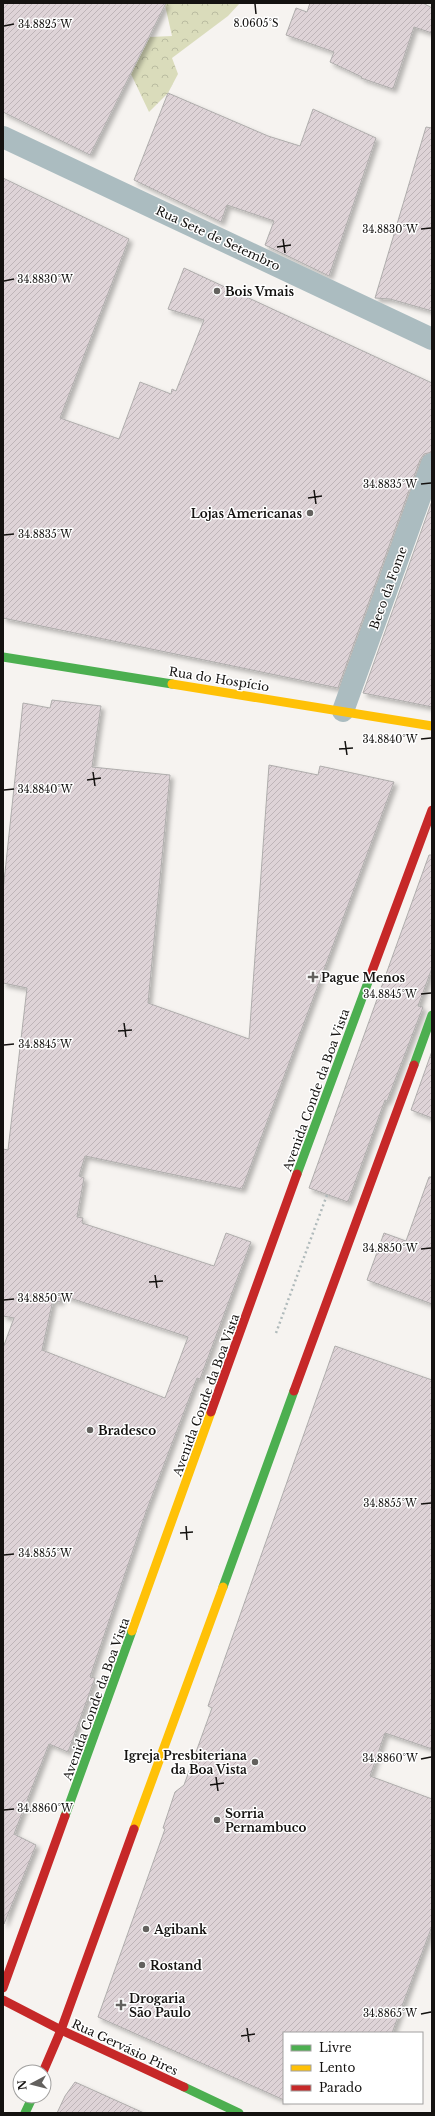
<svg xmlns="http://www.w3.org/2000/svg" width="435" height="2116" font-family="'Libre Baskerville',serif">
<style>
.forest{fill:url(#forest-crowns)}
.building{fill:url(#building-hatch);stroke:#afadac;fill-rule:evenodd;filter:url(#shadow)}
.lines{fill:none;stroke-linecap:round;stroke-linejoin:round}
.path{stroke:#b0babb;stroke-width:2.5;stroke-dasharray:2 3;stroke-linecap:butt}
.street{stroke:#abbcc0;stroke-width:22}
.fast{stroke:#4caf50;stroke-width:9}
.slow{stroke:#ffc107;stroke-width:9}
.jam{stroke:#c62828;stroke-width:9}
.ticks{fill:none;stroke:#141210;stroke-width:1.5}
.poi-dot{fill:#63615e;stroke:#fff;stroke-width:1.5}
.labels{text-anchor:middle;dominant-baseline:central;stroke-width:3;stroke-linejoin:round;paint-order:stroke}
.street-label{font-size:12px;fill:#141210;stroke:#fff}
.poi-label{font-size:12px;font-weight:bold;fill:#141210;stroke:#fff;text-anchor:start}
.ticks-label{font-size:10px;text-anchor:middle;fill:#141210;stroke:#fff;stroke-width:3;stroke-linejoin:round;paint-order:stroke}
</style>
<defs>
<pattern id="forest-crowns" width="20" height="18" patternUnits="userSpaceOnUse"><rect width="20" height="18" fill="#dadcbb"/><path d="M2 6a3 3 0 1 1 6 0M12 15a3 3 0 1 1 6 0" fill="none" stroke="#babca0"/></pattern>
<pattern id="building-hatch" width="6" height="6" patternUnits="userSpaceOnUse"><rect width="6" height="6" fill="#ded3d7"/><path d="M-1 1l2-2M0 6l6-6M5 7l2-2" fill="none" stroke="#beb4b8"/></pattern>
<filter id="shadow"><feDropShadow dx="3.5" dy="3.5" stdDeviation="2" flood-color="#0004"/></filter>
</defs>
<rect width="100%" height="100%" fill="#f6f3f0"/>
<polygon class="forest" points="166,3 240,3 228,16 172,58 178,74 168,93 149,112 131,74 150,37 172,36 165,5"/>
<g class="building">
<polygon points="3,3 166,3 90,155 3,112"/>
<polygon points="310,3 423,3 432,8 432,33 414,27 393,89 361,78 362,77 330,62 334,52 286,35 296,8 307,12"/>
<polygon points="168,93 268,136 300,146 313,109 376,138 329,276 265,245 274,221 227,205 221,222 134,180"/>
<polygon points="426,127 432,128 432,311 390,299 375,298"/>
<polygon points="3,178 129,239 60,418 119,439 140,382 171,394 172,389 176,391 204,320 168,309 184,268 432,383 432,452 424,454 420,460 338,688 3,618"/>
<polygon points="432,501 432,707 363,693"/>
<path d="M52,700L101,706L92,767L170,775L148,1003L249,1039L269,765L318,775L320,766L394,782L242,1189L85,1156L79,1176L84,1178L77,1217L83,1218L82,1223L214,1266L226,1233L251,1242L200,1379L197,1378L147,1509L90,1677L95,1678L68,1752L49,1744L14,1834L36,1845L4,1924L3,1348L14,1318L3,1316V1149L8,1150L27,988L3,983V891L23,703L50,708ZM61,1295L188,1337L165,1398L42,1350L53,1300L60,1302Z"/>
<polygon points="429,855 432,855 432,968 418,1006 423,1007 387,1101 385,1100 348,1202 309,1188"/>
<polygon points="432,1051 432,1118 411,1110"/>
<polygon points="429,1177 432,1177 432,1304 367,1280 384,1233 406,1241"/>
<polygon points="335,1346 432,1380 432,1749 385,1733 370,1776 432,1799 432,1926 392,2033 284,2033 284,2100 98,2017 165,1829 163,1828 175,1792 184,1785 212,1708 208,1706"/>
<polygon points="75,2082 144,2113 57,2113 65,2096"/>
</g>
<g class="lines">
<polyline class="path" points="276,1333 327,1195"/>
<g class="street">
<polyline points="3,137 432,339"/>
<polyline points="343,711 432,464"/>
</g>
<g class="fast">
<polyline points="3,657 172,684"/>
<polyline points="414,1065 432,1015"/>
<polyline points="297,1174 371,974"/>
<polyline points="223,1587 294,1391"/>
<polyline points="65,1816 132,1631"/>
<polyline points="184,2087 239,2113"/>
<polyline points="25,2113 33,2096"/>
</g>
<g class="slow">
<polyline points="172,684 432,726"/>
<polyline points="132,1631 211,1412"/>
<polyline points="134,1829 223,1587"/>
</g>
<g class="jam">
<polyline points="371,974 432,810"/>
<polyline points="294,1391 414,1065"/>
<polyline points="211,1412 297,1174"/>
<polyline points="3,1988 65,1816"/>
<polyline points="3,2000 61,2030 184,2087"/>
<polyline points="43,2072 61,2030 134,1829"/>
</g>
</g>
<path class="ticks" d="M255,4L256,14M4,26L14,24M421,229L431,228M283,239L285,253M277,247L291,245M4,281L14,279M421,484L431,483M314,490L316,504M308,498L322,496M4,535L14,534M421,739L431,738M345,741L347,755M339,749L353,748M93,772L95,786M87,780L101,778M4,790L14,789M421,994L431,993M124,1023L126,1037M118,1031L132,1030M4,1045L14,1044M421,1249L431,1248M155,1275L157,1288M149,1282L163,1281M4,1300L14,1299M421,1504L431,1503M186,1526L187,1540M180,1533L193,1532M4,1555L14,1554M421,1759L431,1757M216,1777L218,1791M210,1785L224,1783M4,1810L14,1809M421,2014L431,2012M247,2028L249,2042M241,2036L255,2034"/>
<g class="poi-dot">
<circle cx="217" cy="291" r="4"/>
<circle cx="310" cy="513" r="4"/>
<path d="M311 971h4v4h4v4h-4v4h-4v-4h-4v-4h4z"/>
<circle cx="90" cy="1430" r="4"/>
<circle cx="255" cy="1762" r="4"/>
<circle cx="217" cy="1820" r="4"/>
<circle cx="146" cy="1929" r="4"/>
<circle cx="142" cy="1965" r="4"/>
<path d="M119 1999h4v4h4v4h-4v4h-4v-4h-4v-4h4z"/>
</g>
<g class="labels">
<g class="street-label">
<text transform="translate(218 238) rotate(25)">Rua Sete de Setembro</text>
<text transform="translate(388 588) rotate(-70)">Beco da Fome</text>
<text transform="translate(219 679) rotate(9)">Rua do Hospício</text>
<text transform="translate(316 1090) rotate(-70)">Avenida Conde da Boa Vista</text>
<text transform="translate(206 1395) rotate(-70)">Avenida Conde da Boa Vista</text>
<text transform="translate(96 1699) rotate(-70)">Avenida Conde da Boa Vista</text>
<text transform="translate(125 2047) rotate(25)">Rua Gervásio Pires</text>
</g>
<g class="poi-label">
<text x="225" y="291">Bois Vmais</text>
<text x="302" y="513" text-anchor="end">Lojas Americanas</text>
<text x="321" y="977">Pague Menos</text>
<text x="98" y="1430">Bradesco</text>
<text x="247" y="1755" text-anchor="end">Igreja Presbiteriana<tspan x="247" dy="14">da Boa Vista</tspan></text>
<text x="225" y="1813">Sorria<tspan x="225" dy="14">Pernambuco</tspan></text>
<text x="154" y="1929">Agibank</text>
<text x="150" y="1965">Rostand</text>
<text x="129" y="1998">Drogaria<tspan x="129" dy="14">São Paulo</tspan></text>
</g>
</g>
<g class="ticks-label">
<text x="256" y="27">8.0605°S</text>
<text x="45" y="28">34.8825°W</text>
<text x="390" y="233">34.8830°W</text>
<text x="45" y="283">34.8830°W</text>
<text x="390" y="488">34.8835°W</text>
<text x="45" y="538">34.8835°W</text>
<text x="390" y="743">34.8840°W</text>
<text x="45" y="793">34.8840°W</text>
<text x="390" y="998">34.8845°W</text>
<text x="45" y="1048">34.8845°W</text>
<text x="390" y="1252">34.8850°W</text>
<text x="45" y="1302">34.8850°W</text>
<text x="390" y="1507">34.8855°W</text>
<text x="45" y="1557">34.8855°W</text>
<text x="390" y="1762">34.8860°W</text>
<text x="45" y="1812">34.8860°W</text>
<text x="390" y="2017">34.8865°W</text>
</g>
<rect width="435" height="2116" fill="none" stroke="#141210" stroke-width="8"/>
<rect x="283" y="2032" width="140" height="72" fill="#ffffff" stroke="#a1a09f"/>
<rect x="291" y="2045" width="20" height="6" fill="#4caf50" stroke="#a1a09f"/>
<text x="319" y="2052" font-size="12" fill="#141210">Livre</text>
<rect x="291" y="2065" width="20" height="6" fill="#ffc107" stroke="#a1a09f"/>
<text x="319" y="2072" font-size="12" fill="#141210">Lento</text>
<rect x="291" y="2085" width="20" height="6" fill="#c62828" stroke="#a1a09f"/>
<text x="319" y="2092" font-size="12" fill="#141210">Parado</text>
<g transform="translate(32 2084) rotate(263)"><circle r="19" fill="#ffffff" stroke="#a1a09f"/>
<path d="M0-3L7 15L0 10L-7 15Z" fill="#63615e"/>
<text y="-6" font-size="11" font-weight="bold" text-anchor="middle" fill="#141210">N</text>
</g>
</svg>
